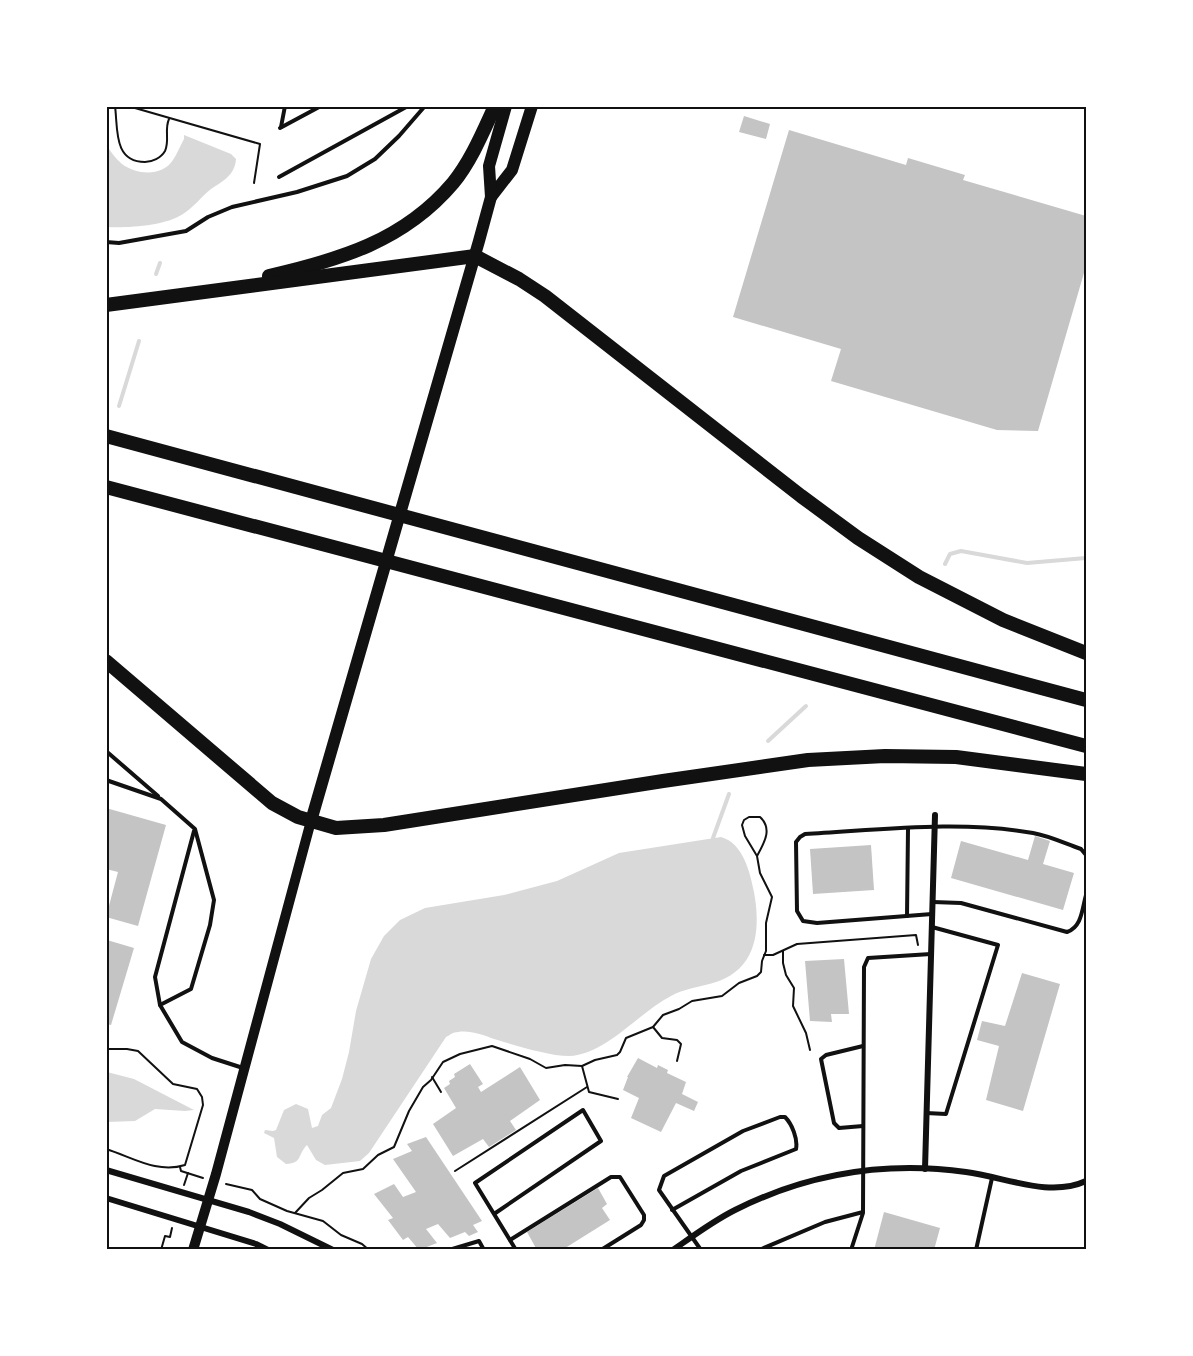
<svg xmlns="http://www.w3.org/2000/svg" width="1193" height="1356" font-family="Cabin,sans-serif">
<style>
.water{fill:#d9d9d9}
.lines{fill:none;stroke-linecap:round;stroke-linejoin:round}
.stream{stroke:#d9d9d9;stroke-width:4}
.building{fill:#c4c4c4}
.path{stroke:#111;stroke-width:2}
.service{stroke:#111;stroke-width:4}
.minor{stroke:#111;stroke-width:6}
.secondary{stroke:#111;stroke-width:10}
.primary{stroke:#111;stroke-width:12}
.motorway{stroke:#111;stroke-width:14}
.neatline{fill:none;stroke:#111;stroke-width:2}
</style>
<rect width="100%" height="100%" fill="#fff"/>
<g class="water">
<path d="M184,135L231,154L236,159C235,175 223,181 211,189C201,197 194,207 183,214C165,226 128,228 107,227V146C111,152 116,159 122,164C137,175 162,177 173,160C177,154 180,146 184,139Z"/>
<path d="M721,837C743,843 750,872 754,892C758,914 759,940 747,959C727,989 697,982 671,996C639,1012 606,1055 569,1056C549,1056 514,1045 494,1039C483,1035 470,1030 458,1032C453,1032 450,1035 446,1037L369,1153L360,1161L325,1165L316,1160L307,1145C297,1155 303,1163 286,1164L277,1157L274,1138L264,1133L265,1130L273,1131L276,1130L284,1110L296,1104L308,1109L312,1128L318,1126L322,1115L331,1108L342,1079L349,1052L356,1011L371,959L384,936L400,920L425,908L504,895L557,881L619,853Z"/>
<polygon points="107,1072 134,1079 194,1110 185,1111 155,1109 135,1121 107,1122"/>
</g>
<g class="lines">
<g class="stream">
<polyline points="156,274 160,263"/>
<polyline points="119,406 139,341"/>
<polyline points="945,564 950,554 961,551 1027,563 1086,558"/>
<polyline points="768,741 806,706"/>
<polyline points="713,838 729,794"/>
</g>
</g>
<g class="building">
<polygon points="744,116 770,124 766,139 739,132"/>
<polygon points="789,130 906,165 908,158 965,175 963,180 1086,216 1086,266 1038,431 997,430 831,381 841,349 733,317"/>
<polygon points="106,808 166,825 138,926 106,917 118,872 106,869"/>
<polygon points="1035,836 1050,841 1043,864 1074,873 1063,910 951,878 961,841 1028,860"/>
<polygon points="871,845 874,890 813,894 810,849"/>
<polygon points="107,940 134,948 111,1025 106,1024"/>
<polygon points="844,959 849,1014 831,1014 832,1022 810,1021 805,961"/>
<polygon points="1022,973 1060,984 1023,1111 986,1100 999,1046 977,1040 982,1021 1005,1026"/>
<polygon points="638,1058 657,1068 658,1065 668,1070 667,1073 686,1082 682,1094 698,1102 694,1111 676,1103 661,1132 631,1118 639,1098 623,1090 628,1077 627,1077"/>
<polygon points="470,1064 483,1084 478,1087 481,1092 520,1067 540,1100 510,1121 516,1130 489,1147 483,1139 453,1156 433,1124 456,1108 444,1088 450,1084 449,1081 455,1077 454,1074"/>
<polygon points="426,1137 482,1221 473,1225 478,1232 469,1236 465,1232 450,1238 438,1224 426,1229 437,1243 419,1250 408,1237 403,1240 388,1220 393,1218 374,1194 394,1184 403,1197 416,1192 393,1159 412,1151 407,1144"/>
<polygon points="598,1188 607,1204 602,1208 610,1220 562,1250 537,1250 527,1232"/>
<polygon points="884,1212 940,1228 934,1250 874,1250"/>
</g>
<g class="lines">
<g class="path">
<path d="M115,106C118,128 113,162 145,162C152,162 161,158 165,151C170,140 164,130 169,119"/>
<polyline points="128,106 260,144 254,183"/>
<polyline points="783,951 783,963 786,975 794,988 793,1006 806,1033 810,1050"/>
<polyline points="764,955 773,955 797,944 916,935 918,945"/>
<polyline points="653,1027 662,1038 677,1040 681,1044 677,1061"/>
<path d="M106,1049H127L138,1051L173,1084L197,1089L202,1097L203,1105L185,1165C157,1174 132,1157 106,1149"/>
<polyline points="582,1066 589,1092 618,1099"/>
<polyline points="432,1077 441,1092"/>
<polyline points="180,1167 181,1171 203,1178"/>
<polyline points="455,1171 587,1087"/>
<polyline points="226,1184 252,1190 260,1199 287,1211 323,1221 341,1235 362,1244 369,1250"/>
<polyline points="184,1185 188,1173"/>
<path d="M295,1213L309,1198L322,1190L343,1173L363,1169L378,1155L394,1147L409,1111L423,1087L431,1080L443,1062L460,1054L492,1046L530,1059L546,1068L565,1065L582,1066L595,1060L617,1055L620,1052L626,1038L653,1027L663,1015L679,1009L692,1001L722,996L739,983L757,976L761,972L762,961L766,951V923L772,897L760,873L757,856L745,836L742,825L744,820L749,817H760C773,829 764,843 757,856"/>
<polyline points="161,1250 165,1236 170,1237 172,1228"/>
</g>
<g class="service">
<polyline points="281,127 285,106"/>
<polyline points="280,128 321,106"/>
<polyline points="279,177 408,106"/>
<polyline points="106,242 119,243 186,231 208,217 232,207 297,192 347,176 375,159 399,136 425,106"/>
<polyline points="106,751 158,796"/>
<polyline points="106,780 161,799 195,829 214,900 210,925 191,989 160,1005 182,1042 212,1058 243,1068"/>
<path d="M933,902L961,903L1067,932C1082,927 1082,909 1086,895"/>
<path d="M932,914L817,923L803,921L797,911L796,842L800,837L805,834C880,830 959,820 1033,833C1050,836 1066,844 1081,849L1086,855"/>
<polyline points="907,916 908,829"/>
<polyline points="160,1005 155,977 194,831"/>
<polyline points="926,1113 946,1114 998,945 932,927"/>
<polyline points="863,1126 839,1128 834,1123 821,1059 826,1055 863,1046"/>
<path d="M672,1210L741,1171L796,1149C798,1139 792,1124 785,1117H780L743,1131L664,1176L659,1190L701,1250"/>
<polyline points="494,1214 601,1141 583,1110 475,1183 516,1250"/>
<polyline points="510,1240 611,1177 620,1177 644,1215 644,1220 641,1225 601,1250"/>
<polyline points="106,1248 109,1250"/>
<polyline points="449,1250 479,1241 484,1250"/>
<polyline points="759,1250 825,1222 863,1212 864,967 868,958 931,954"/>
<polyline points="851,1250 863,1213"/>
<polyline points="976,1250 992,1178"/>
</g>
<g class="minor">
<polyline points="925,1169 935,815"/>
<polyline points="106,1170 249,1212 280,1224 333,1250"/>
<polyline points="106,1198 256,1244 268,1250"/>
<path d="M673,1250C693,1236 713,1221 735,1210C807,1174 886,1161 966,1172C1005,1177 1049,1198 1086,1181"/>
</g>
<polyline class="secondary" points="193,1250 216,1174 311,821"/>
<g class="primary">
<polyline points="491,197 512,170 532,106"/>
<polyline points="311,821 479,241 491,197 489,166 506,106"/>
</g>
<g class="motorway">
<path d="M269,276C339,260 404,241 453,183C471,161 483,132 495,106"/>
<polyline points="106,305 475,256 519,279 545,296 801,496 858,538 919,577 1003,620 1086,653"/>
<polyline points="106,436 1086,700"/>
<path d="M106,487C433,575 761,657 1086,746"/>
<polyline points="106,661 272,803 298,817 336,828 384,825 663,781 808,760 885,756 956,757 1086,774"/>
</g>
</g>
<rect width="1193" height="1356" fill="none" stroke="#ffffff" stroke-width="216"/>
<rect x="108" y="108" width="977" height="1140" class="neatline"/>
</svg>
